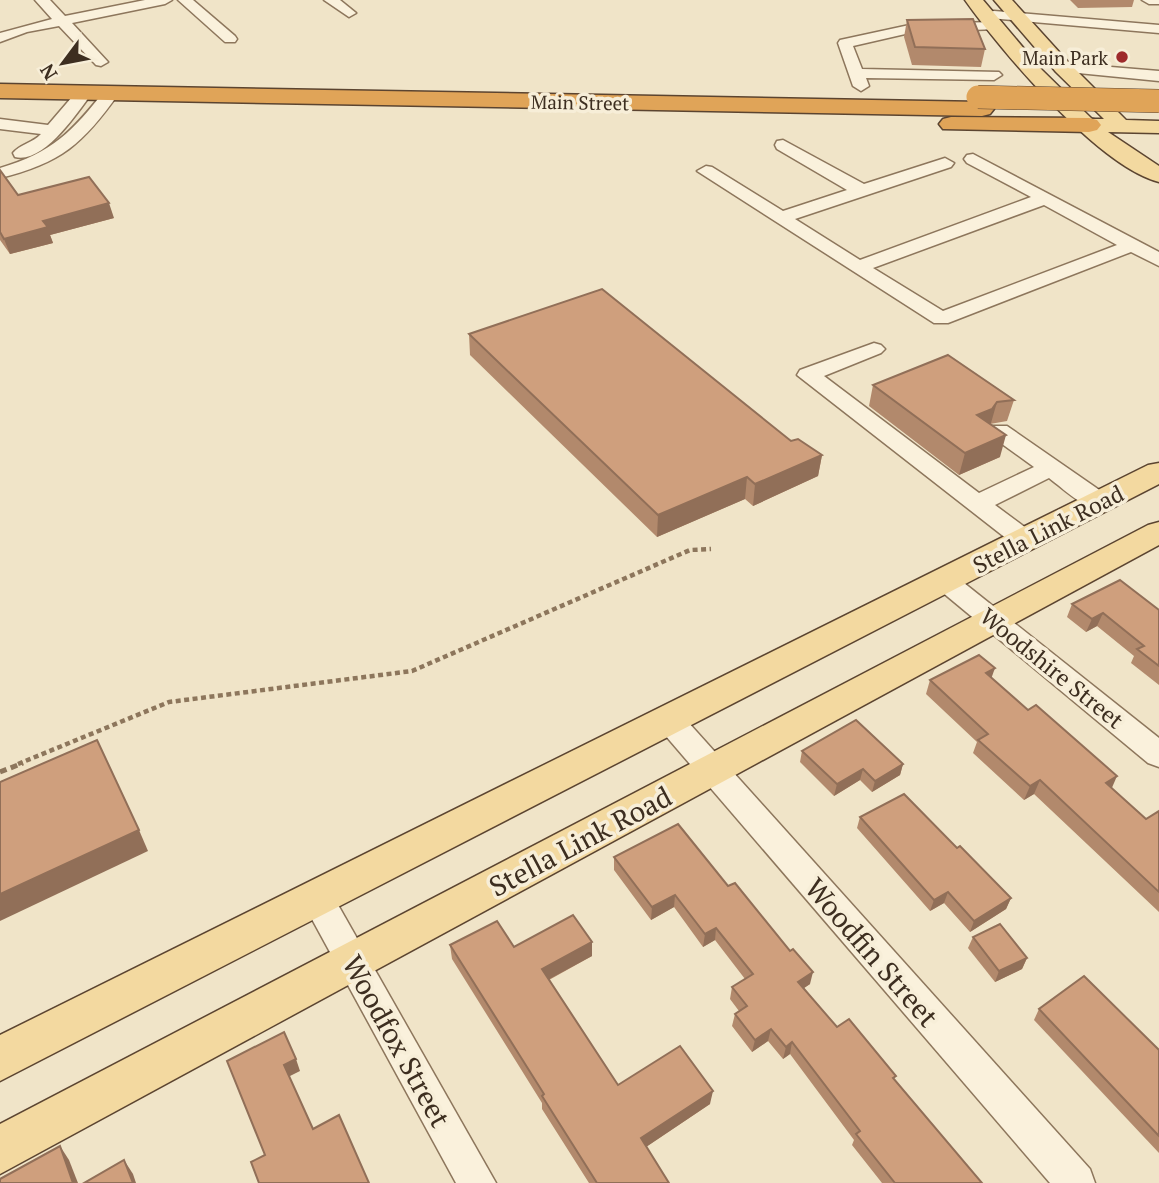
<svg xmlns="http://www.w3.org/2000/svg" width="1159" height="1183" font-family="'PT Serif',serif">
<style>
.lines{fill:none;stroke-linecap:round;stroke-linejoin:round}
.minor-casing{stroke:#8d765c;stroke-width:3}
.major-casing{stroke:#5b4430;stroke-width:3}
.highway-casing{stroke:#5b4430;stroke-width:3}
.path-far1{stroke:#8d765c;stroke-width:4.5;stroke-dasharray:5 3.5;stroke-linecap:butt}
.path{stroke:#8d765c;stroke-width:5;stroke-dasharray:7 4.5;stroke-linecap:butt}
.minor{fill:#faf1dc;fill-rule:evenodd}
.major{fill:#f3d9a0;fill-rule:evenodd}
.highway{fill:#e0a458;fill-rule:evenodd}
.highway-bridge-casing{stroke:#5b4430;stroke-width:24;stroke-linecap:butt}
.highway-bridge{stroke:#e0a458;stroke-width:23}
.wall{fill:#b2896c}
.shaded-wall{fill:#916f58}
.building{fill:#cf9f7d;stroke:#916f58;stroke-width:2}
.poi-dot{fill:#9e2a2b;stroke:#f7eed8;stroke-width:2.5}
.labels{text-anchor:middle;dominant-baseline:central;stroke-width:7;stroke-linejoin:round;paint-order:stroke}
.far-poi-label{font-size:19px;fill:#3d2e20;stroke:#f7eed8;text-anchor:end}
.far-street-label{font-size:19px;fill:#3d2e20;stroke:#f7eed8}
.street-label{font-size:23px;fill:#3d2e20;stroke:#f7eed8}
.near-street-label{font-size:28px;fill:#3d2e20;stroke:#f7eed8}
</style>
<rect width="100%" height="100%" fill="#f0e4c8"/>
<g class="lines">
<g class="minor-casing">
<g id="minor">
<polygon points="35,0 50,0 65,16 145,0 172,0 165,4 72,23 108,62 101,66 96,65 59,26 27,32 0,42 0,33 52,19"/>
<polygon points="178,0 193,0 235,36 237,39 235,42 225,42"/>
<polygon points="324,0 340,0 356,13 349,17"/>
<polygon points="1142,0 1159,0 1159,4 1149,4"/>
<polygon points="994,11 1159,25 1159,33 989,18 989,12"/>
<polygon points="994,22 999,23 999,29 914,32 853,46 862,69 999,72 1002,75 994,80 866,78 869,86 861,91 853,86 838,43 840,40 914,24"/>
<polygon points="1063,63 1159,71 1159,81 1058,71 1055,68 1058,65"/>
<path d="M84,88L92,93C77,113 44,164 15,157L13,153C20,144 33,143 41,134L0,129V119L48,125L78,90Z"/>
<path d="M111,88L119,93C83,144 61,163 0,178V168C52,153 73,131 105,90Z"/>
<path d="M783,140L864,184L945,158L954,163L951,167L795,219L860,260L1031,197L967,163L964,159L967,155L973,154L1159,252V266L1131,252L948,323H934L697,171L706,166L712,167L783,211L847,190L777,149L775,145L777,141ZM1044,205L1117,245L943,311L873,268Z"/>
<path d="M874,343L881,345L885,349L881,353L824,376L979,493L1034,467L991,436L988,431L991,426H1007L1108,496L1111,502L1108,508C1087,513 1065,490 1049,478L995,505L1034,534L1038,540L1034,546L1025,548L1016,546L797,375L800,370Z"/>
<polygon points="945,572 954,575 1159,738 1159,767 1148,763 936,587 932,581 936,575"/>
<polygon points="669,709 679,712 1090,1169 1095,1183 1050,1183 659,728 655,720 659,712"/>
<polygon points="317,885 329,889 496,1183 456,1183 301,899 305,889"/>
</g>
</g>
<g class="major-casing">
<g id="major">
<path d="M965,0H983L1042,70L1092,119H1104L1056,72L994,0H1012L1070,64L1126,120L1159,121V133L1108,132L1159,166V182C1099,167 1001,51 965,0Z"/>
<polygon points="1159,463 1159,484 0,1081 0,1035 1148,465"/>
<polygon points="1159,522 1159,545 0,1174 0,1124 1148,525"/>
</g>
</g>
<g class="highway-casing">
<g id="highway">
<polygon points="0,84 982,102 990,104 994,109 990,114 982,116 0,98"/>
<polygon points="951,117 1089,118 1097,120 1101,125 1097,130 1089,132 943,129 939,124 943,119"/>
</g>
</g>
<polyline class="path-far1" points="18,764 169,702 412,671 690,550 711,549"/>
<polyline class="path" points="0,772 23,763"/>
<use href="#minor" class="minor"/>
<use href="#major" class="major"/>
<use href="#highway" class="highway"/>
<g class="highway-bridge-casing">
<polyline id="highway-bridge" points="978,97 1159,101"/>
</g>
<use href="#highway-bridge" class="highway-bridge"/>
</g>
<g class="wall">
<polygon points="1070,0 1134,0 1132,7 1078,8"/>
<polygon points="907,20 985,49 981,67 912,65 904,37"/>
<polygon points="0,170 18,195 114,218 50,235 53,243 10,254 0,240"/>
<polygon points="469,334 791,441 822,455 818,476 753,506 745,499 657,537 470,355"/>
<polygon points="873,385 1014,400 1007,421 990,424 1000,457 959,475 869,406"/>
<polygon points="1072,604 1159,610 1159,685 1131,663 1134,656 1097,626 1086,632 1067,617"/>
<polygon points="991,678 1146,819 1159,811 1159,912 1034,794 1024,800 973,753 977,742 926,694 930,680"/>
<polygon points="802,751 903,764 900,775 872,792 860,780 834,796 800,762"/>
<polygon points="860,817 957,848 1011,898 1006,909 970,932 944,903 930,911 857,828"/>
<polygon points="614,857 728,886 810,984 804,988 837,1027 896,1076 894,1079 982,1183 882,1183 852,1145 854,1140 790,1054 783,1059 768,1041 752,1052 732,1026 735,1014 739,1011 730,999 732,987 745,979 715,940 703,947 674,907 651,920 614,870"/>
<polygon points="973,937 1027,958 1022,969 995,982 968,948"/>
<polygon points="592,942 592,956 549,980 618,1085 710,1104 646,1147 669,1183 589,1183 542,1109 542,1103 452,959 450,945 514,947"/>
<polygon points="1039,1009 1159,1050 1159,1153 1034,1020"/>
</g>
<g class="shaded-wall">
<polygon points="109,203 114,218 50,235 53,243 10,254 4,239 43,221"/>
<polygon points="997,402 991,423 986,431 977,415"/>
<polygon points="1006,435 1000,457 959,475 965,453"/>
<polygon points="822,455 818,476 753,506 755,484"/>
<polygon points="747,477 745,499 657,537 658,515"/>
<polygon points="1103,613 1097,626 1086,632 1092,619"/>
<polygon points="995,668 990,682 986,673"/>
<polygon points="903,764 900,775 872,792 875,781"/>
<polygon points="863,769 860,780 834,796 837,784"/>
<polygon points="1117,776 1111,790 1106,783"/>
<polygon points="1040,780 1034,794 1024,800 1030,786"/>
<polygon points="139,830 148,851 0,921 0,894"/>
<polygon points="948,892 944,903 930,911 934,900"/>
<polygon points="675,895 674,907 651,920 652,907"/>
<polygon points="1011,898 1006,909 970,932 974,921"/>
<polygon points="716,928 715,940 703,947 705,934"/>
<polygon points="592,942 592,956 542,983 542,969"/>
<polygon points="1027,958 1022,969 995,982 999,971"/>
<polygon points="813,972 810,984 795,994 798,982"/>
<polygon points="771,1029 768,1041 752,1052 755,1040"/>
<polygon points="792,1042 790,1054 783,1059 786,1047"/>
<polygon points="296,1059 300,1071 288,1077 284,1065"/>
<polygon points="713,1091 710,1104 640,1151 641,1138"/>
<polygon points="60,1146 69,1160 78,1183 73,1183"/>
<polygon points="124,1160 133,1174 136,1183 133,1183"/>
</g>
<g class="building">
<polygon points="973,19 985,49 915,47 907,20"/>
<polygon points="0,170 18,195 89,177 109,203 43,221 48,227 4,239 0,232"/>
<polygon points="602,289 791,441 798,439 822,455 755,484 747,477 658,515 469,334"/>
<polygon points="948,355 1014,400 997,402 992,409 977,415 1006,435 965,453 873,385"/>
<polygon points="1120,580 1159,610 1159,666 1137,649 1144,646 1103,613 1092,619 1072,604"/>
<polygon points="979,655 995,668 986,673 1028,710 1036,705 1117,776 1106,783 1146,819 1159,811 1159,892 1040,780 1030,786 978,740 988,734 930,680"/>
<polygon points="856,720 903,764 875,781 863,769 837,784 802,751"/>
<polygon points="97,740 139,830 0,894 0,782"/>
<polygon points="904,794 957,848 960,846 1011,898 974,921 948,892 934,900 860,817"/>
<polygon points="678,824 728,886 735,883 790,951 793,949 813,972 798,982 837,1027 849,1019 896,1076 893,1078 982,1183 895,1183 856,1134 860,1131 792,1042 786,1047 771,1029 755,1040 735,1014 747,1006 732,987 753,974 716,928 705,934 675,895 652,907 614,857"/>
<polygon points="573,915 592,942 542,969 618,1085 680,1046 713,1091 641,1138 669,1183 597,1183 542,1096 544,1094 450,945 497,921 514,947"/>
<polygon points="1000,924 1027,958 999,971 973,937"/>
<polygon points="1084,976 1159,1050 1159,1136 1039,1009"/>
<polygon points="284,1032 296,1059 284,1065 313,1129 339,1115 369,1183 259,1183 251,1162 265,1155 227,1061"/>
<polygon points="60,1146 73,1183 0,1183 0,1179"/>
<polygon points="124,1160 133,1183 84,1183"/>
</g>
<circle class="poi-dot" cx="1122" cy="57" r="7"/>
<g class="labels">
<g class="far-poi-label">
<text x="1108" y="57">Main Park</text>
</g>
<g class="far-street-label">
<text transform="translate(580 102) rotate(1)">Main Street</text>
</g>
<g class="street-label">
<text transform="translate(1048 529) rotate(-27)">Stella Link Road</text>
<text transform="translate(1052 668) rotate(39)">Woodshire Street</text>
</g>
<g class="near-street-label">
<text transform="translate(580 841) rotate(-28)">Stella Link Road</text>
<text transform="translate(872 952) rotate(49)">Woodfin Street</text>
<text transform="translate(397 1041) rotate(61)">Woodfox Street</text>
</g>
</g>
<g transform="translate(63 63) rotate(238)" stroke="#f7eed8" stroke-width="5" paint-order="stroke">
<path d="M0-5L12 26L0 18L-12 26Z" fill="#3d2e20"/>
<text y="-10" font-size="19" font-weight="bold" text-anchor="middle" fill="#3d2e20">N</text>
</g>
</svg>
